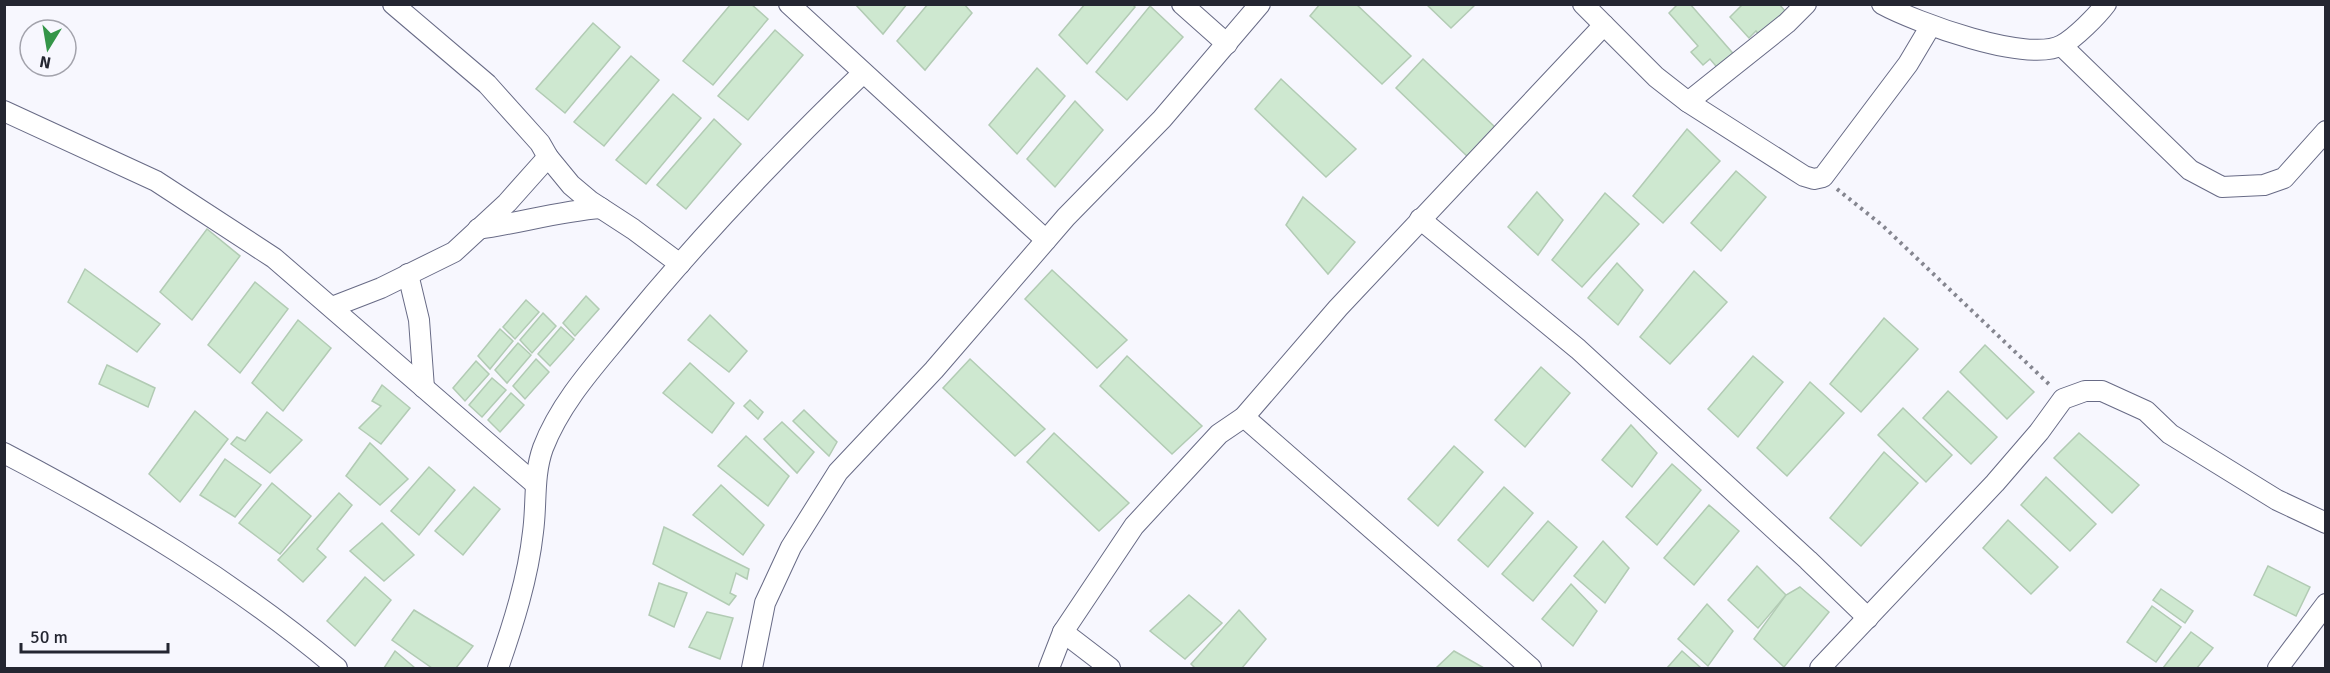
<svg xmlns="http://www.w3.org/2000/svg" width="2330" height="673" font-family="Signika,sans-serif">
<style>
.building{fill:#cee8d0;stroke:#b2cbb4;stroke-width:1.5}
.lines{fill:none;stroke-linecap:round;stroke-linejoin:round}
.street-casing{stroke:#686b86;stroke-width:22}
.path{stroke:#858690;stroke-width:4;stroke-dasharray:3 4.5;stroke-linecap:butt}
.street{stroke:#fff;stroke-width:20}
</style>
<rect width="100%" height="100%" fill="#f7f7fe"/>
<g class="building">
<polygon points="731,4 751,4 768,19 713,85 683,61"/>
<polygon points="855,4 907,4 883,34"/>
<polygon points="928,4 964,4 972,13 925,70 897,41"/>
<polygon points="1085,4 1132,4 1135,7 1087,64 1059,35"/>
<polygon points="1320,4 1356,4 1411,56 1382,84 1310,16"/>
<polygon points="1426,4 1476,4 1451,28"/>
<polygon points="1678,4 1690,4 1737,58 1721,72 1710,59 1703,65 1691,52 1698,46 1669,13"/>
<polygon points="1743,4 1779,4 1785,11 1759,35 1756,31 1749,38 1730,17"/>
<polygon points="1150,6 1183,37 1127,100 1096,72"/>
<polygon points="593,23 620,47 565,113 536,89"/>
<polygon points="775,30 803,55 748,120 718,96"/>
<polygon points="631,56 659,80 604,146 574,122"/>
<polygon points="1423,59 1497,129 1468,157 1396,88"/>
<polygon points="1037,68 1065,96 1017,154 989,125"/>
<polygon points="1281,79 1356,149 1326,177 1255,109"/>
<polygon points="673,94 701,118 646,184 616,160"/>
<polygon points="1075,101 1103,130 1055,187 1027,159"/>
<polygon points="714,119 741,144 686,209 657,185"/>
<polygon points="1687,129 1720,161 1663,223 1633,196"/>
<polygon points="1736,171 1766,197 1721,251 1691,223"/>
<polygon points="1537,192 1563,220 1538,255 1508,227"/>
<polygon points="1605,193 1639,224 1582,287 1552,260"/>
<polygon points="1303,197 1355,242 1328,274 1286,225"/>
<polygon points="207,229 240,256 192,320 160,292"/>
<polygon points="1617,263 1643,290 1618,325 1588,298"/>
<polygon points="85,269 160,324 137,352 68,302"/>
<polygon points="1052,270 1127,340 1097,368 1025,299"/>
<polygon points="1694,271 1727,302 1670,364 1640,337"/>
<polygon points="255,282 288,309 240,373 208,345"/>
<polygon points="586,296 599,309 575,336 563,323"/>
<polygon points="526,300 539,312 515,339 503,327"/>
<polygon points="543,313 556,326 532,353 520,340"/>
<polygon points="710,315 747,351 729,372 688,340"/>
<polygon points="1884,318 1918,349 1861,412 1830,384"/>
<polygon points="298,320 331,348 283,411 252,383"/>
<polygon points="561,327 574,339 550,366 538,354"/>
<polygon points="500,329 513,341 490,369 478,356"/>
<polygon points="518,343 531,355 507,383 495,370"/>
<polygon points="1985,345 2034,392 2007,419 1960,372"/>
<polygon points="1127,356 1202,426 1172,454 1100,386"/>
<polygon points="1753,356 1783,382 1738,437 1708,409"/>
<polygon points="536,359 549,372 525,399 513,386"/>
<polygon points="970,359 1045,429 1015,456 943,388"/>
<polygon points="476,361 489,374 465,401 453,388"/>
<polygon points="690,363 734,403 712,433 663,393"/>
<polygon points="107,365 155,388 148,407 99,384"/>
<polygon points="1541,367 1570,393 1525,447 1495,420"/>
<polygon points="492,378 506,390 482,417 469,405"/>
<polygon points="1810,382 1844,413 1787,476 1757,448"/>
<polygon points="382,385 410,408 381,444 359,428 381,406 372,401"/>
<polygon points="1948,391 1997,437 1971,464 1923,418"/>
<polygon points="511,393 524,405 500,432 488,420"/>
<polygon points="750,400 763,412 758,419 744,406"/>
<polygon points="1903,408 1952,455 1926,482 1878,435"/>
<polygon points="804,410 837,442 829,456 793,421"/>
<polygon points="195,411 228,439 180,502 149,474"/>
<polygon points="267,412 302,440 270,473 231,444 237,437 245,441"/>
<polygon points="782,422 814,452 797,473 764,439"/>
<polygon points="1631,425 1657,453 1632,487 1602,460"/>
<polygon points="1054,433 1129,503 1099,531 1027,462"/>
<polygon points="2079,433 2139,485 2112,513 2054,458"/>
<polygon points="746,436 789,476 768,506 718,466"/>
<polygon points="370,443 408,479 380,505 346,476"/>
<polygon points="1454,446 1483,472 1438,526 1408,499"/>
<polygon points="1884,452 1918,483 1861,546 1830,518"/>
<polygon points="225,459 261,485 235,517 200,495"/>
<polygon points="1672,464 1701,490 1657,545 1626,517"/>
<polygon points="429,467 455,490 419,535 391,511"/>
<polygon points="2046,477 2096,524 2070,551 2021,505"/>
<polygon points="272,483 311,516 280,554 239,523"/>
<polygon points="721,485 764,525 743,555 693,515"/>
<polygon points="474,487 500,509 463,555 435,531"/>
<polygon points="1504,487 1533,513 1488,567 1458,540"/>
<polygon points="339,493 352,505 317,549 326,557 303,582 278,560"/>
<polygon points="1709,505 1739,531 1694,585 1664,558"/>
<polygon points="2008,520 2058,567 2031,594 1983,548"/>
<polygon points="1548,521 1577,547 1533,601 1502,574"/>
<polygon points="382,523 414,555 384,581 350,551"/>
<polygon points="664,527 749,569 747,579 736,573 730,593 736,596 729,605 653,564"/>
<polygon points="1603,541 1629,568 1605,603 1574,576"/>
<polygon points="1757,566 1786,595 1758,628 1728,600"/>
<polygon points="2268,566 2310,587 2296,616 2254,595"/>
<polygon points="365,577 391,600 355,646 327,621"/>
<polygon points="659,583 687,593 674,627 649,615"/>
<polygon points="1571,584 1597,611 1573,646 1542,619"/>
<polygon points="1800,587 1829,612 1784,667 1754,639 1786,595"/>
<polygon points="2161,589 2193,611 2185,623 2153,600"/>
<polygon points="1189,595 1222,623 1185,659 1150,631"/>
<polygon points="1707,604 1733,631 1708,666 1678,639"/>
<polygon points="2152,606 2181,627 2156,662 2127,642"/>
<polygon points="414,610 473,646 456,668 432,668 392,640"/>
<polygon points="1239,610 1266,639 1242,668 1195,668 1191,664"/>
<polygon points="707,612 733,618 720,659 689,647"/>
<polygon points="2191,632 2213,648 2197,668 2163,668"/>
<polygon points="395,651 415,668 384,668"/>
<polygon points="1454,651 1484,668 1436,668"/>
<polygon points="1682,651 1701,668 1667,668"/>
</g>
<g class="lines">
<g class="street-casing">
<g id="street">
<polyline points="393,4 487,84 540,143 548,157 571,185 590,201 633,229 680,264"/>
<polyline points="789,4 1046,240"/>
<polyline points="1182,4 1227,44"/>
<polyline points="1583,4 1656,77 1688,102 1804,176 1814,179 1823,177 1908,64 1930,27"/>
<path d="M1882,4C1915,22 2028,64 2062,45C2075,38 2097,16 2106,4"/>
<polyline points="2062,46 2190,170 2222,187 2264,185 2284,178 2326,131"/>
<polyline points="1688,102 1787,23 1806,4"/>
<polyline points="4,111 156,181 274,258 534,483"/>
<polyline points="1420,219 1578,349 1808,560 1868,618"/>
<path d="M478,229C520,223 560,211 601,208"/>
<polyline points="408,274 419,320 424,388"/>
<polyline points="332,307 381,288 454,252 507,203 548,157"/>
<polyline points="1244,417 1531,668"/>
<path d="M4,453C123,515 235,582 337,668"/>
<polyline points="1063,632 1110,668"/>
<path d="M498,668C513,625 528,578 533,532C537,503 533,476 543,448C561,401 597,363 628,325C701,236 780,153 863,73"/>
<polyline points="752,668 765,603 791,547 838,472 934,370 1066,217 1162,119 1260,4"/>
<polyline points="1049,668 1063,632 1134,526 1219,434 1244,417 1338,308 1604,25"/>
<polyline points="1820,668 1995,483 2039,432 2063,399 2085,391 2102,391 2146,411 2170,434 2277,500 2326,523"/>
<polyline points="2278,668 2326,604"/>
</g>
</g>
<polyline class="path" points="1837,189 1883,226 2052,387"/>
<use href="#street" class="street"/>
</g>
<rect width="2330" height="673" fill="none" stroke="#242631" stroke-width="12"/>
<g transform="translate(48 48) rotate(191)"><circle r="28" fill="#f7f7fe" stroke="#a3a3ac" stroke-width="1.5"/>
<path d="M0-4.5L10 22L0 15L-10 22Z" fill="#349548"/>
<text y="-9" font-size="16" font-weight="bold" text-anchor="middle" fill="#242631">N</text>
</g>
<path d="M21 643v9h147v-9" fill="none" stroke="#242631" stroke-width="3"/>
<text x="30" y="643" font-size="18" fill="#242631" stroke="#f7f7fe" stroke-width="4.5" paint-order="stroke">50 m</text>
</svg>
